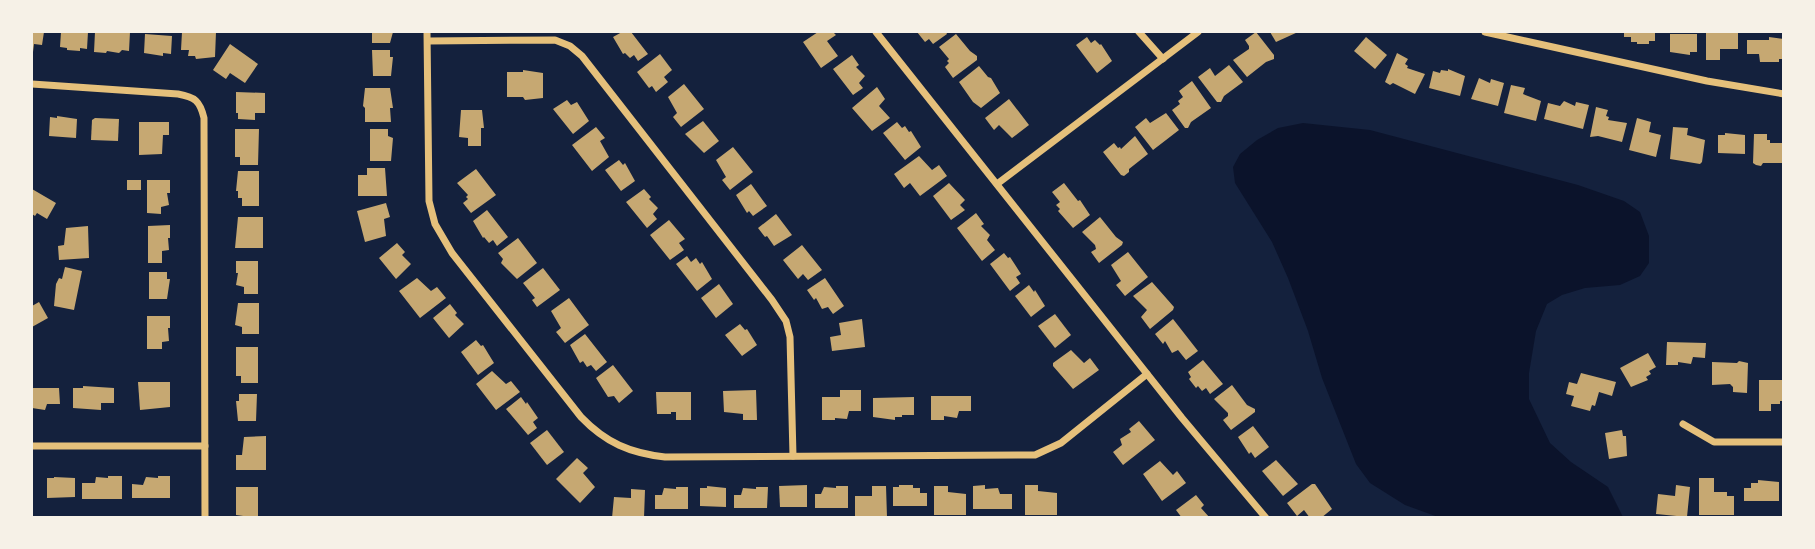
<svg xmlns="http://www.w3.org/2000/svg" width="1815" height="549" font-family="'Titillium Web',sans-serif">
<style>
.water{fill:#0b132b}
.building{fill:#c6a872}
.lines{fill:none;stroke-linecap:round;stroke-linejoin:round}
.minor{stroke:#e5c07b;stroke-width:7}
</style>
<rect width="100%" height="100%" fill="#14213d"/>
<polygon class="water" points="1303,123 1370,130 1578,185 1624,201 1640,212 1649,236 1649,263 1640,276 1620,285 1585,288 1562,295 1547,304 1536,331 1529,373 1529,399 1550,443 1571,462 1608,487 1623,517 1438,517 1405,505 1370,483 1356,464 1322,378 1308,331 1288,278 1272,242 1235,183 1233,167 1240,154 1257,140 1278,128"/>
<g class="building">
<polygon points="32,32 44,32 42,45 34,44 33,52"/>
<polygon points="61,32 88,32 87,49 80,48 80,51 67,50 67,48 60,47"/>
<polygon points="95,32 130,32 129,51 122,50 119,53 107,51 106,53 94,52"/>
<polygon points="182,32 216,32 215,57 196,59 195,56 188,56 189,50 181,50"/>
<polygon points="372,32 393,32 390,43 372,43"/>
<polygon points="622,32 631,32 648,54 638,61 634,55 630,58 625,53 623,54 613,37"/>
<polygon points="818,32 833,32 836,35 827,41 838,56 821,68 803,42"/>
<polygon points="917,32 946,32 947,34 933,44 929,39 925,42"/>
<polygon points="1256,32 1274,55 1274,59 1266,62 1247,77 1233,60 1249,49 1249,46 1245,40"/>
<polygon points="1270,32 1298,32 1276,42"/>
<polygon points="1624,32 1655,32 1655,41 1649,41 1649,44 1637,44 1637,42 1631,42 1631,37 1624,37"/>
<polygon points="1706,32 1738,32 1738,49 1720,49 1720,60 1706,60"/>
<polygon points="145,34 172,36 171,54 163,53 163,56 144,53"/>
<polygon points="956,34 970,51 977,56 977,60 953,78 945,67 949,63 947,61 949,59 939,47"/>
<polygon points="1670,34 1697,34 1697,52 1690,52 1690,55 1670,52"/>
<polygon points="1087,37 1091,43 1095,40 1100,45 1101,44 1112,61 1097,73 1076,45"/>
<polygon points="1366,37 1387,55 1375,69 1354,51"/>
<polygon points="1769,37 1784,39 1784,59 1779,59 1779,62 1760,62 1759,54 1747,54 1747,40 1769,40"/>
<polygon points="230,44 258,64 245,83 230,73 226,79 213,70"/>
<polygon points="372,50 390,50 390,57 393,57 391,76 373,76"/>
<polygon points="1397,53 1408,59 1405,64 1408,66 1407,68 1425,74 1415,94 1393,83 1390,85 1385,82"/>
<polygon points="660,54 672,70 664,77 668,82 656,92 652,86 649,88 637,72"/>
<polygon points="852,55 859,65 856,67 865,76 859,83 863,88 853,95 833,69"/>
<polygon points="1229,65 1243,82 1224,96 1221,102 1217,102 1198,77 1210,68 1215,76"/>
<polygon points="979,66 988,77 991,78 1000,93 981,108 973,102 959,82"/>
<polygon points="1448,69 1465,76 1460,96 1429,88 1433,71 1440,73 1441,70 1448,71"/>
<polygon points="523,70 543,73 543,98 525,100 523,97 507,97 507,72 523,72"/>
<polygon points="1479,78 1490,83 1491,79 1504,83 1498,106 1471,99"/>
<polygon points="1192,81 1211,108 1191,122 1188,128 1185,128 1172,110 1180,104 1178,101 1183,97 1179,91"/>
<polygon points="684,84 704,109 681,127 673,117 677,113 668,97"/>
<polygon points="1511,85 1525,88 1523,94 1541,101 1536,121 1504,113"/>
<polygon points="877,87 885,99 879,106 890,118 872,131 852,108"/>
<polygon points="365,88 390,88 393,108 390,108 391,122 365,122 365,108 363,106"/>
<polygon points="236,92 265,93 265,113 255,113 255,120 238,119 238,113 236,113"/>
<polygon points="1009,99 1029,125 1012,138 999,125 994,130 985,118"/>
<polygon points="567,100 571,105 577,102 589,121 573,134 553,109"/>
<polygon points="1564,101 1575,106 1576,102 1589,105 1583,129 1544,119 1548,103 1560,106"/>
<polygon points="1596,107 1608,110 1606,116 1609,117 1608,120 1627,123 1622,142 1598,136 1590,137"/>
<polygon points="461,110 482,110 484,128 481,128 481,146 468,146 468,138 459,137"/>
<polygon points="1166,113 1179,130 1153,150 1135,127 1146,118 1150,123"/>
<polygon points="57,116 77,119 76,138 49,136 50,117 57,118"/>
<polygon points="95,118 119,119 118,141 91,140 92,120"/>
<polygon points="1637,118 1651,122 1649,132 1661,135 1656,157 1629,150"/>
<polygon points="703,121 719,141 704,153 685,134"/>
<polygon points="139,122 169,122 169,135 163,135 162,154 139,155"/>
<polygon points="897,122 902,128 905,126 909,132 911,131 921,147 905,160 883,133"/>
<polygon points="596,127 605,138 600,141 609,157 592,171 572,145"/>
<polygon points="1673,127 1688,128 1687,135 1705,140 1702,162 1700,164 1670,159"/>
<polygon points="235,129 259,129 258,165 240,165 240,157 235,157"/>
<polygon points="370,129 388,129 388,136 393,138 391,161 370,161"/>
<polygon points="1725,133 1745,135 1745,154 1718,153 1718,135 1725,135"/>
<polygon points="1754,134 1767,134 1767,140 1770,140 1770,143 1784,143 1784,163 1763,163 1761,166 1756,165 1753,163"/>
<polygon points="1135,136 1148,154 1129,169 1129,172 1124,176 1121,175 1103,152 1114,143 1118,148 1120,147 1121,149"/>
<polygon points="733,147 753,172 730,190 722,180 726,177 716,160"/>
<polygon points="919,156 932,170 939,165 947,176 920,196 910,183 904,188 894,174"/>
<polygon points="619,160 623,165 625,163 635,181 621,191 605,170"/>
<polygon points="367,168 385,168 387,196 358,196 358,175 367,175"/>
<polygon points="476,169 496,195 471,213 463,203 468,199 466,197 468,195 457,183"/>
<polygon points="238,171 259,171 259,206 242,206 242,198 238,198 238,191 236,191"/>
<rect x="127" y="180" width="14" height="10"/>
<polygon points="147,180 170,180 170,193 167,193 169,205 161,207 161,214 147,213"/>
<polygon points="949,183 965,200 960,205 965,210 951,220 933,196"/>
<polygon points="1064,183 1078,201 1080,200 1090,215 1073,228 1058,211 1060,209 1056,205 1060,202 1052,192"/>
<polygon points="751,184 767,206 753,216 749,211 747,213 736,195"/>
<polygon points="32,189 56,203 47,219 37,213 35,216 32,214"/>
<polygon points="644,189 651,197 649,199 658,208 653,214 657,219 647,228 626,202"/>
<polygon points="386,203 390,217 384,219 386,236 365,242 357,211"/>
<polygon points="487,210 508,237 497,246 493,240 489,243 484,237 483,238 473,221"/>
<polygon points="976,213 984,224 981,226 990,235 987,240 995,250 982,261 957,228"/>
<polygon points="776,214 792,235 774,246 767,236 765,237 758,228"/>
<polygon points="238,217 263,217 263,248 235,248"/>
<polygon points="1100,217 1116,237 1123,242 1122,245 1099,263 1091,252 1096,249 1095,245 1082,232"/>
<polygon points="669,220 685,239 679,243 684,250 670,260 650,235"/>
<polygon points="170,225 170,238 168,238 169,250 162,251 162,263 148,263 148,226"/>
<polygon points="88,226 89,258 59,260 58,246 64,245 66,228"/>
<polygon points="518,238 537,263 517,279 501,263 503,259 498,253"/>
<polygon points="397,243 405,252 402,255 411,264 396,279 379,258"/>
<polygon points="802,245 822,270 808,280 803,274 798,279 783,260"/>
<polygon points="1128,252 1148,277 1125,296 1116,285 1121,281 1111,265"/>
<polygon points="1004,253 1008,258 1010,257 1021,274 1016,277 1020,283 1010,291 990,264"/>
<polygon points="687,256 691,262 696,258 700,264 702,262 712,279 697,291 676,264"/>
<polygon points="236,261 258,261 258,294 244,294 244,287 236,285 238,273 236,273"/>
<polygon points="65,267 82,271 74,310 54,306 56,284 59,278 62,279"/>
<polygon points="543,268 560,290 537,307 532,300 535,298 523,283"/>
<polygon points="149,272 167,272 167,279 170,279 167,299 149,299"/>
<polygon points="417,278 431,291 437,287 446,298 420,318 399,291"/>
<polygon points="825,278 844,306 833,314 828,307 822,309 816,298 814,300 807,290"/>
<polygon points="1152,282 1174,307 1173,310 1150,329 1141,317 1147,310 1133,296"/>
<polygon points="719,284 733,304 716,318 701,298"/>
<polygon points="1029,285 1034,292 1035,290 1045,306 1031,317 1015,296"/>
<polygon points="569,298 589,325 565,343 556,332 561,328 551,311"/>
<polygon points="39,302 48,318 32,327 32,306"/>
<polygon points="238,303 259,303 259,334 242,334 242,327 235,325"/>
<polygon points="450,304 457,313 455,315 464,324 449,338 433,318"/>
<polygon points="1055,314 1071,335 1055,348 1038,326"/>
<polygon points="147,316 170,316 170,328 168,328 169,341 162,342 162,349 147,349"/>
<polygon points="862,319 865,347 832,351 830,337 841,335 839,323"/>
<polygon points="1173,319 1198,351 1186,360 1178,350 1172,353 1165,341 1163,344 1155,334"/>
<polygon points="740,324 745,330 747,329 757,345 742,356 725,335"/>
<polygon points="585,334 607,362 596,371 591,365 587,367 583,361 580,363 570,345"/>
<polygon points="476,340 481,346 483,345 494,363 478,375 461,352"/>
<polygon points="1667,342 1706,343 1705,358 1693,357 1691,364 1678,362 1678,365 1666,365"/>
<polygon points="236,347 258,347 258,383 241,383 241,376 236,376"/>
<polygon points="1071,350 1084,363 1090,358 1099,370 1073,389 1053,366 1053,363"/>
<polygon points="1648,353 1656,367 1649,371 1651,374 1646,377 1648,380 1631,387 1620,368"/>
<polygon points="1203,360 1223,384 1210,394 1206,388 1202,391 1198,386 1196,388 1189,379 1191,377 1188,372"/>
<polygon points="1739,361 1748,363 1747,393 1733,392 1733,387 1730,384 1712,385 1712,362 1737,363"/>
<polygon points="613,365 633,391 619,403 614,396 608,397 596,378"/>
<polygon points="492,371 506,384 511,381 520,392 496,410 476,384"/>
<polygon points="1581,373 1616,382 1612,396 1599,392 1595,406 1592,405 1590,411 1571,406 1574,396 1566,394 1569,382 1577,384"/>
<polygon points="1759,380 1784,380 1784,401 1780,401 1780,404 1771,404 1771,411 1759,411"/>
<polygon points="138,382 170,382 170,407 140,410"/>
<polygon points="1232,385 1247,405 1255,409 1255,412 1231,430 1223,420 1228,416 1228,413 1214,399"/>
<polygon points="83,386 114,388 114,403 101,403 101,410 73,408 73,388 83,388"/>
<polygon points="32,388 59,388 60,404 47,404 45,410 32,408"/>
<polygon points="756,390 757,420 743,420 743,414 724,412 723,391"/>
<polygon points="840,390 861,390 861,411 849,411 847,419 835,418 835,420 822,420 822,397 840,397"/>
<polygon points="656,392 691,392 691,420 676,420 676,412 671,412 671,414 657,414"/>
<polygon points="239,394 257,394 256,421 238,421 236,401 239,401"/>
<polygon points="931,396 971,396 971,411 959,411 957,418 944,416 944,420 931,420"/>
<polygon points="521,397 526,404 527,402 538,418 533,422 537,428 528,435 506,409"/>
<polygon points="914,397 914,415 902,415 902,417 895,417 895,420 873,417 873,398"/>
<polygon points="1139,421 1155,440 1123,465 1113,452 1122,445 1120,439 1131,432 1129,429"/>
<polygon points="1253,426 1269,447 1255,458 1251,452 1249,454 1238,437"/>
<polygon points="547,430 564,452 547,465 530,443"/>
<polygon points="1622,430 1623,436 1626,436 1627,456 1609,459 1605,433"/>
<polygon points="266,436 266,470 236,470 236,455 242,455 244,437"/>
<polygon points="577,458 588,468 583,473 595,487 580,503 556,479"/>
<polygon points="1276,460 1298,484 1283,496 1262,471"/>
<polygon points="1160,461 1173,475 1177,471 1186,483 1162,501 1143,474"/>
<polygon points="108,476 122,476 122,499 82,499 82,483 95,483 96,477 108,478"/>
<polygon points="158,476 170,476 170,498 132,498 132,484 143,485 146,477 158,478"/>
<polygon points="54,477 75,478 75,497 47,498 47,478 54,478"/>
<polygon points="1699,478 1714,478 1714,492 1727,492 1727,496 1734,496 1734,515 1699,515"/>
<polygon points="1758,480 1779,482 1779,501 1744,501 1744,488 1751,488 1751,483 1758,483"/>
<polygon points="1312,484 1315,484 1332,509 1321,518 1310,518 1304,510 1297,516 1287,503"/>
<polygon points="807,485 807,507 780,507 779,486"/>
<polygon points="899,485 913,485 913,488 920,488 920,493 927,493 927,506 893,506 893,487 899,487"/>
<polygon points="985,485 985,489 998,488 1000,494 1012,494 1012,509 973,509 973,486"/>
<polygon points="1025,485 1038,485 1038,491 1057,493 1057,515 1025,515"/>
<polygon points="1676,485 1690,487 1687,517 1656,514 1658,494 1675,496"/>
<polygon points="707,486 726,488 726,507 700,506 700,488 707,488"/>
<polygon points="836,486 848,486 848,508 815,508 815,494 821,494 824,487 836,488"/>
<polygon points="872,486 886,486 887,517 855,517 855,496 872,496"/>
<polygon points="934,486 948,486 948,492 966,494 966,515 934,515"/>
<polygon points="236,487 258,487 258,518 236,515"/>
<polygon points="676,487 688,487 688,509 655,509 655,495 662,495 664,488 676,489"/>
<polygon points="756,487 768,487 767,508 734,508 734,495 741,495 743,488 756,489"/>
<polygon points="631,489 645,490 644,518 612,518 614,497 631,498"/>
<polygon points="1196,495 1204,505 1201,508 1210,518 1182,518 1176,510"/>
</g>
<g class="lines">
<g class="minor">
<path d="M427,32L429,201L435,224L452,253L581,417C606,443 630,453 665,457L1035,455L1061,443L1147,374"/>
<polyline points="876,32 1182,418 1266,518"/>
<polyline points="1139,32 1163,59"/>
<polyline points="1485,32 1707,81 1784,94"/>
<polyline points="428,41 555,40 570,46 582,56 772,300 786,321 790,337 793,456"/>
<path d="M32,84L178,94C195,97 200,101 204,118L205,518"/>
<polyline points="997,184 1198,32"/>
<polyline points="1683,424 1714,442 1784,442"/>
<polyline points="32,446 205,446"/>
</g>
</g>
<rect width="1815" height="549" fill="none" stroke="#f6f1e7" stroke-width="66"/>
</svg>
